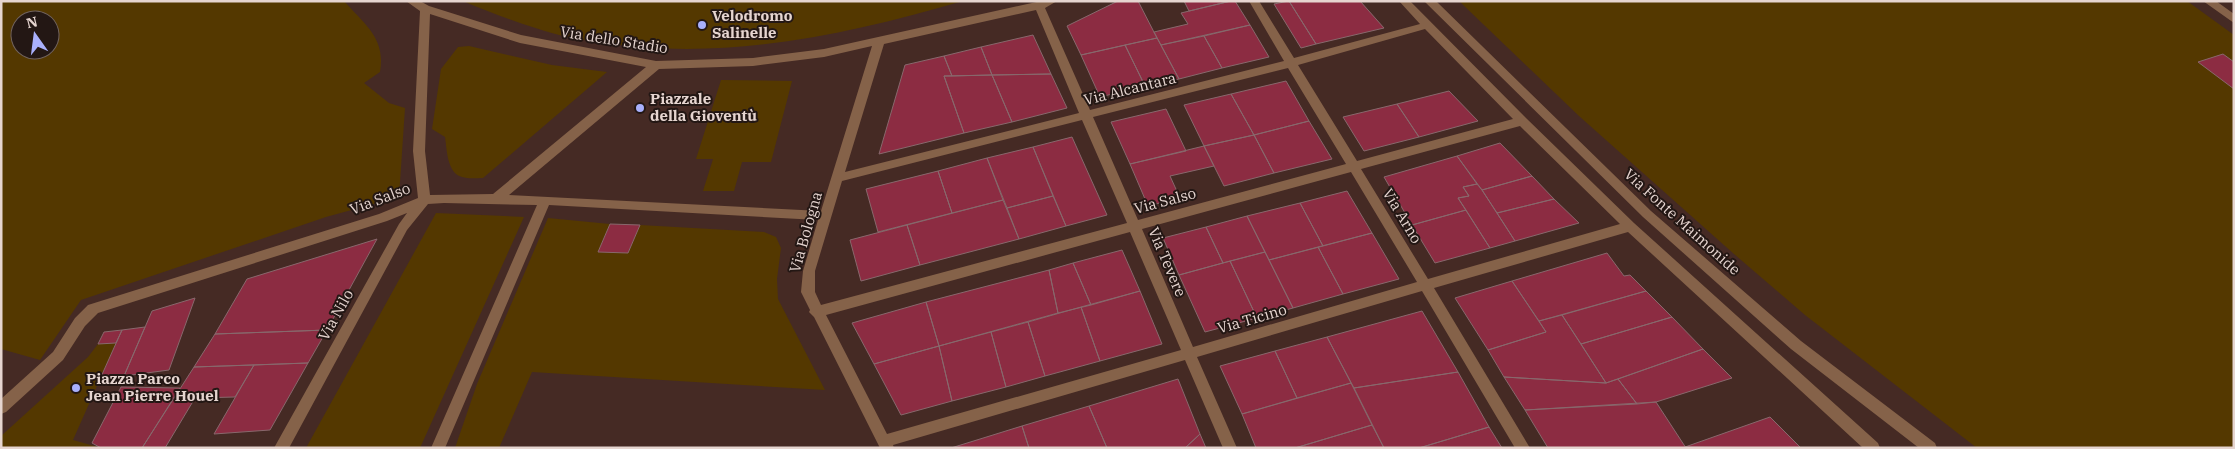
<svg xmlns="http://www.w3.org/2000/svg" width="2235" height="449" viewBox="0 0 2235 449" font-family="'IBM Plex Serif',serif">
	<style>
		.green { fill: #543800; fill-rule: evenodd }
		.building { fill: #8c2c42; stroke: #88686c }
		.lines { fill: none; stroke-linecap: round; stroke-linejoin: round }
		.minor { fill: #856249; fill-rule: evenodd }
		.poi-dot { fill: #a9b0fc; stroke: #231714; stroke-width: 2 }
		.labels { text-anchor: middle; stroke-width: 4; stroke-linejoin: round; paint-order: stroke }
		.poi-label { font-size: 15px; font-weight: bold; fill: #e6d5d0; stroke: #231714; text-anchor: start }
		.street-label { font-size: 15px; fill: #e6d5d0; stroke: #231714 }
	</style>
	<rect width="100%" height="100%" fill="#452a24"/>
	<!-- green -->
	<path class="green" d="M1 1H344C365 25 386 38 380 72L364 83 389 103 405 108 399 197 326 217 81 300 40 360 1 349ZM20 20H50V50H20Z
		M463 1H963C847 35 725 61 605 43 591 40 577 40 563 36 532 28 493 14 463 1Z
		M1459 1H2187L2234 35V448H1977L1805 315 1734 254 1579 116Z
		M469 46 552 65 607 72 483 178C477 178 468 179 462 177 447 173 447 150 445 137L432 129 441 69 458 47Z
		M721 80 792 81 771 162H742L734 191H703L713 159H696Z
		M436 213 524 217 420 448H306Z
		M548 218 610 224 598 252 628 253 640 225 764 232 776 237 781 248 777 279 778 299 825 390 532 372 499 448H455L477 384Z
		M116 343 73 440 101 448H1V436L88 357 98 344Z"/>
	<!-- building -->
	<path class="building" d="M1118 1H1138L1157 38 1081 55 1067 26Z
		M1184 1H1231L1189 11Z
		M1231 1H1235L1250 25 1161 45 1154 32 1188 24 1181 13Z
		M1289 1 1316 44 1301 48 1274 4Z
		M1289 1H1360L1384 28 1316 44Z
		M1250 25 1269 57 1222 68 1204 36Z
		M1033 35 1051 74 992 75 981 47Z
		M1204 36 1222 68 1179 79 1161 45Z
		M1157 38 1179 79 1145 86 1125 45Z
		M1125 45 1145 86 1100 97 1081 55Z
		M981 47 992 75 952 76 944 56Z
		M2223 54 2234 62V89L2198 62Z
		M944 56 952 76H944L964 133 879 154 905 65Z
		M1051 74 1067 108 1012 122 992 75Z
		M992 75 1012 122 964 133 944 76Z
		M1286 81 1309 121 1254 135 1231 94Z
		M1449 91 1478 121 1419 137 1397 104Z
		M1231 94 1254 135 1204 146 1184 105Z
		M1397 104 1419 137 1364 151 1343 117Z
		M1166 109 1186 151 1130 164 1111 122Z
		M1309 121 1332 159 1274 173 1254 135Z
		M1254 135 1274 173 1224 186 1204 146Z
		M1072 137 1107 215 1066 226 1033 147Z
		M1500 143 1532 176 1482 190 1457 156Z
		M1204 146 1214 166 1170 176 1180 198 1148 206 1130 164Z
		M1033 147 1053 196 1007 208 987 158Z
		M1457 156 1477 184 1463 187 1469 196 1458 198 1466 210 1412 225 1384 177Z
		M987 158 1003 200 952 213 938 171Z
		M938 171 952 213 878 232 866 189Z
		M1532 176 1554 199 1497 213 1482 190Z
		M1477 184 1482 190 1515 241 1490 248 1458 198 1469 196 1463 187Z
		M1347 191 1372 233 1323 246 1300 203Z
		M1053 196 1066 226 1019 239 1007 208Z
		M1554 199 1579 223 1515 241 1497 213Z
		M1003 200 1019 239 920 265 907 225Z
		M1300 203 1323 246 1269 260 1247 216Z
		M1466 210 1490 248 1435 263 1412 225Z
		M1247 216 1265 252 1223 263 1206 227Z
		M610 224 640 225 628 253 598 252Z
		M907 225 920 265 861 281 850 240Z
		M1206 227 1223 263 1179 275 1163 238Z
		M1372 233 1399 279 1343 294 1318 247Z
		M377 239 327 330 215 334 247 279Z
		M1318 247 1343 294 1293 308 1269 260Z
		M1122 250 1140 291 1091 305 1073 263Z
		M1265 252 1293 308 1257 318 1230 261Z
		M1607 253 1624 276 1630 275 1646 291 1539 321 1512 281Z
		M1230 261 1257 318 1205 332 1179 275Z
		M1073 263 1091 305 1058 313 1049 270Z
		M1049 270 1058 313 939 346 926 302Z
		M1512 281 1546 332 1488 350 1455 298Z
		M1140 291 1162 344 1100 361 1081 307Z
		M1646 291 1672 317 1581 344 1562 315Z
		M195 298 169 370 124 376 152 311Z
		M926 302 939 346 874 364 852 323Z
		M1081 307 1100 361 1045 376 1028 322Z
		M1422 311 1458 372 1354 388 1327 337Z
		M1562 315 1606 383 1504 377 1488 350 1546 332 1539 321Z
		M1672 317 1703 349 1606 383 1581 344Z
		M1028 322 1045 376 1006 387 991 332Z
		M145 327 124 376 100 379 122 330Z
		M122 330 116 343 98 344 104 332Z
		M327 330 308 363 194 367 215 334Z
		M991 332 1006 387 952 401 939 346Z
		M1327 337 1351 383 1297 398 1275 351Z
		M939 346 952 401 901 415 874 364Z
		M1703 349 1732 378 1656 402 1637 404 1618 379Z
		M1275 351 1297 398 1242 414 1220 366Z
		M308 363 270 430 214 434 254 365Z
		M254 365 235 397 195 398 165 448H142L194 367Z
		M1458 372 1489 427 1419 448H1384L1354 388Z
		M1504 377 1606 383 1618 379 1637 404 1525 410Z
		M1178 379 1200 434 1185 448H1107L1089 406Z
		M1351 383 1372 425 1295 448H1256L1242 414Z
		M121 387 180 388 142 448H101L92 443Z
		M1656 402 1686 448H1548L1525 410Z
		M1089 406 1107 448H1029L1022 426Z
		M1770 417 1801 448 1685 447Z
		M1372 425 1384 448H1295Z
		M1022 426 1029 448H951Z
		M1489 427 1502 448H1419Z
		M1200 434 1206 448H1185Z"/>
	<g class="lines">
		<!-- minor -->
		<path class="minor" d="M406 1H420L429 6 521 35 656 61 753 58 824 49 1041 1H1057L1045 8 1090 110 1284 61 1249 1H1259L1294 58 1420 24 1399 1H1410L1526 118 1634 223 1878 443 1880 448H1863L1628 232 1434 288 1530 448H1515L1422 291 1197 357 1237 448H1223L1185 360 893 445 894 448H880L814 317 809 312 810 310 801 292 803 271 818 220 549 205 445 448H431L537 205 444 203 428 204 407 230 289 448H274L399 224 407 213 387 221 98 313 85 326 63 360 6 412 1 414V399L53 352 75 318 88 305 379 214 418 198 413 151 420 11ZM1036 10 1079 113 845 172 884 44ZM430 14 520 43 646 67 493 194 430 195 425 151ZM1425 29 1513 119 1357 161 1298 65ZM872 46 821 211 509 195 659 69 753 66 824 57ZM1288 68 1346 164 1138 220 1093 117ZM1082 120 1127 223 821 305 815 292V271L842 181ZM1520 126 1620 224 1428 279 1361 169ZM1351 172 1417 282 1193 347 1142 229ZM1130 232 1181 350 887 434 826 315Z
			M1424 1H1436L1651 211 1801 341 1935 443 1937 448H1919L1791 349 1643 217Z
			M2203 1H2216L2234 14V23Z"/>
	</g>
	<!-- markers -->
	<g class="poi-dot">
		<circle cx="702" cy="25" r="5"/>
		<circle cx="640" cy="108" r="5"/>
		<circle cx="76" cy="388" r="5"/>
	</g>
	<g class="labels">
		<!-- poi labels -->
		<g class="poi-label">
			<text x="712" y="21">Velodromo<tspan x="712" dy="17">Salinelle</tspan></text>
			<text x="650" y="104">Piazzale<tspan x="650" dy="17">della Gioventù</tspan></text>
			<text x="86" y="384">Piazza Parco<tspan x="86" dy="17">Jean Pierre Houel</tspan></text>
		</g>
		<!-- street labels -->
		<g class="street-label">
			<text transform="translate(614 40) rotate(9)" y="5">Via dello Stadio</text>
			<text transform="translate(1130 89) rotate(-14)" y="5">Via Alcantara</text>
			<text transform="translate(380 199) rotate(-21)" y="5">Via Salso</text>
			<text transform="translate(1165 201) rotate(-15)" y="5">Via Salso</text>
			<text transform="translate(1402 216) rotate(59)" y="5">Via Arno</text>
			<text transform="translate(1682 222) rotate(42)" y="5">Via Fonte Maimonide</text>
			<text transform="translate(806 232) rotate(-74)" y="5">Via Bologna</text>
			<text transform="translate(1167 262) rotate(67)" y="5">Via Tevere</text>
			<text transform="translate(336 315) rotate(-61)" y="5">Via Nilo</text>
			<text transform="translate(1252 319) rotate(-16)" y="5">Via Ticino</text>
		</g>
	</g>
	<!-- border -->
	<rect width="2235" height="449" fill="none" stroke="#e6d5d0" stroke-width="5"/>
	<!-- north arrow -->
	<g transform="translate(35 35) rotate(346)"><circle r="24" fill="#231714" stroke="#71635f"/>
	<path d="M0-4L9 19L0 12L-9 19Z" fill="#a9b0fc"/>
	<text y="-8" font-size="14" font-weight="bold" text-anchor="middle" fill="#e6d5d0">N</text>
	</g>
</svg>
